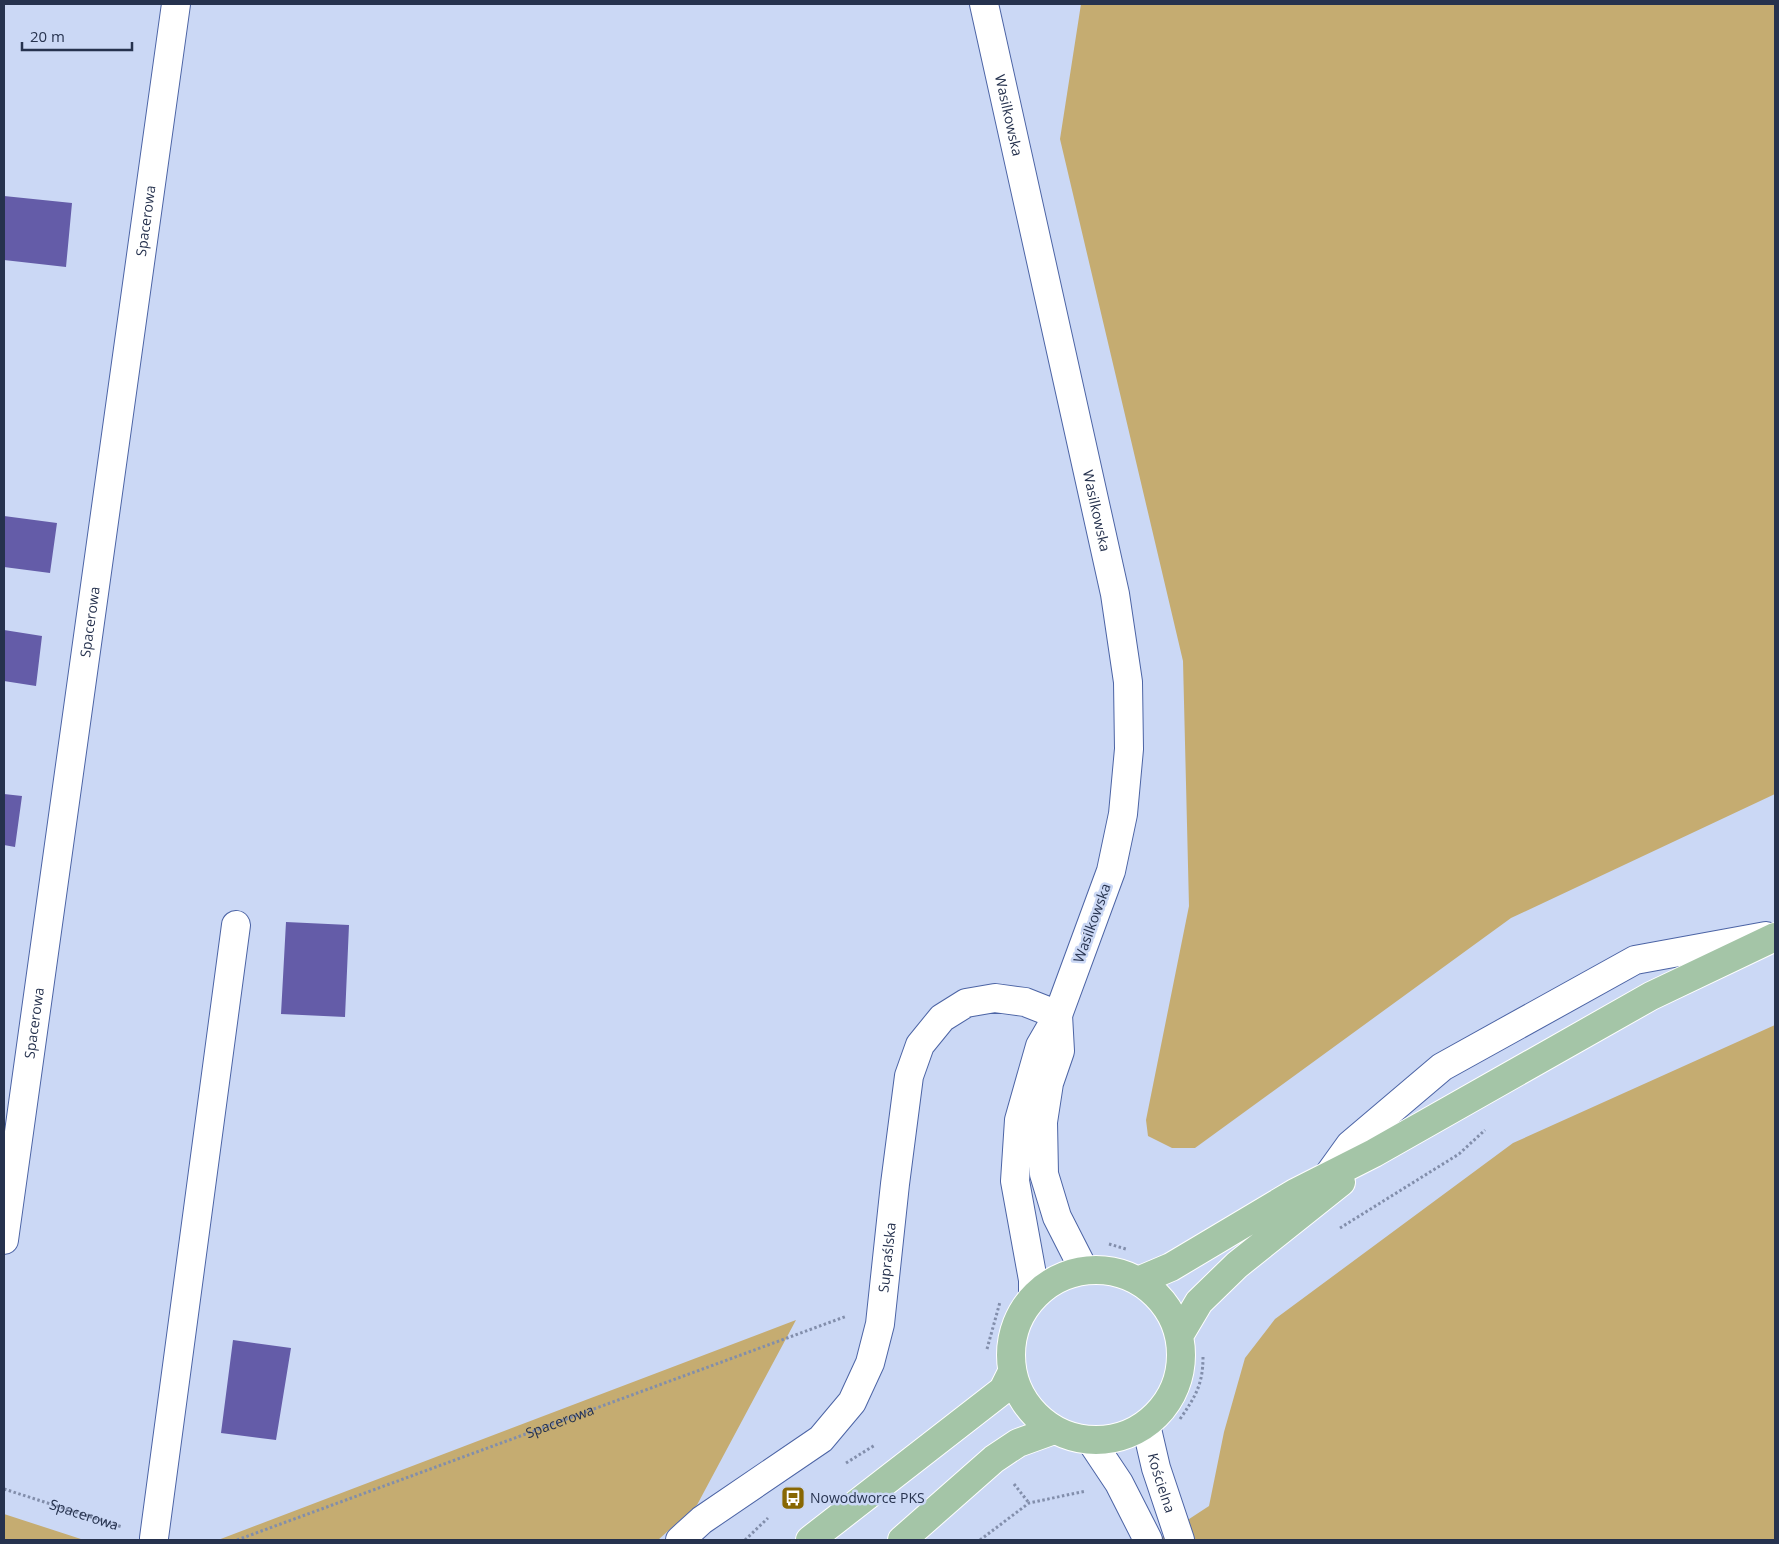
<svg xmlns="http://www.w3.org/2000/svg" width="1779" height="1544" viewBox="0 0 1779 1544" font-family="'Open Sans',sans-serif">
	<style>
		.green { fill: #c5ac71 }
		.building { fill: #645ca8 }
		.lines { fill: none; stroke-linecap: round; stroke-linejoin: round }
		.minor-casing { stroke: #4c64a5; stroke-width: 30 }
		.major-casing { stroke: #fff; stroke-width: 30 }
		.path { stroke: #828eab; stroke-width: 3; stroke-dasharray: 2.5 2.5; stroke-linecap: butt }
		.minor { stroke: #fff; stroke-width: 28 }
		.major { stroke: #a4c5a7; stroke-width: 28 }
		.labels { text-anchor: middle; stroke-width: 5; stroke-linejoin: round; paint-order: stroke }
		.street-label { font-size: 14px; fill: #26324e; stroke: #cbd8f5 }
		.poi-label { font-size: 14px; fill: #26324e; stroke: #cbd8f5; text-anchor: start }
	</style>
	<rect width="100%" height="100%" fill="#cbd8f5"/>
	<!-- green -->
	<path class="green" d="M1081 4H1775V794L1511 918 1195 1148H1172L1148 1136 1146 1120 1189 906 1183 661 1060 139Z
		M1775 1025V1540H1157L1209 1506 1224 1432 1245 1358 1275 1319 1513 1143Z
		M796 1320 697 1505 658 1540H218Z
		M4 1514 84 1540H4Z"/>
	<!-- building -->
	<path class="building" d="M4 196 72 203 66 267 4 260Z
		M4 516 57 523 50 573 4 567Z
		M4 630 42 636 36 686 4 681Z
		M4 794 22 796 15 847 4 845Z
		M286 922 349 925 345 1017 281 1014Z
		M233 1340 291 1348 276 1440 221 1433Z"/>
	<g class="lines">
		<!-- minor casing -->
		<g class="minor-casing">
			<g id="minor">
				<path id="s3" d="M984 4 1115 594 1128 682 1129 749 1123 814 1111 871 1058 1015 1040 1046 1019 1120 1015 1181 1033 1280V1297"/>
				<path d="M1058 1015 1060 1051 1049 1083 1043 1122 1044 1174 1057 1217 1084 1270"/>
				<path d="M1327 1177 1350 1145 1442 1067 1635 960 1766 936"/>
				<path id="s4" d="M4 1240 176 4"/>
				<path id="s5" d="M1146 1425 1156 1468 1180 1540"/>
				<path d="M1091 1441 1119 1483 1148 1540"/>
				<path d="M154 1538 236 925"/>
				<path id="s6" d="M680 1540 702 1520 821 1439 852 1402 870 1363 880 1324 895 1184 909 1076 920 1045 942 1018 966 1003 995 998 1025 1002 1058 1015"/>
			</g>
		</g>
		<!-- major casing -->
		<g class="major-casing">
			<path id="major" d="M1011 1355a85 85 0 1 1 170 0a85 85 0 1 1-170 0Z
				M1138 1281 1171 1267 1295 1193 1374 1153 1651 996 1775 937
				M1180 1334 1199 1302 1237 1265 1341 1182
				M810 1540 1003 1390 1012 1372
				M902 1540 994 1459 1018 1443 1054 1430"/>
		</g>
		<!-- path -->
		<g class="path">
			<path d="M1340 1228 1459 1154 1485 1130"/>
			<path d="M1109 1244 1126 1249"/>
			<path d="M987 1349 1000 1302"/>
			<path d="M1180 1419C1195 1397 1203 1385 1203 1357"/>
			<path d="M846 1463 875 1445"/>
			<path d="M1014 1484 1029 1503"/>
			<path id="s1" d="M4 1489 122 1527"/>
			<path id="s2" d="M237 1540 847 1316"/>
			<path d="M745 1540 768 1518"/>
			<path d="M980 1540 1029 1503 1086 1491"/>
		</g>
		<!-- minor -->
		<use href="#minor" class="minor"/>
		<!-- major -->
		<use href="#major" class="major"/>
	</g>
	<!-- icons -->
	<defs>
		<g id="bus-square" transform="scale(1.25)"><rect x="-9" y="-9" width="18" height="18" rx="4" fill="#886703" stroke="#cbd8f5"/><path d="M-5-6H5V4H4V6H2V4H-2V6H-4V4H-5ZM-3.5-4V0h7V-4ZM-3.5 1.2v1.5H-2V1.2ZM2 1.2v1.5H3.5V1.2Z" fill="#fff"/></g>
	</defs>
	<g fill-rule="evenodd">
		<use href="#bus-square" x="793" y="1498"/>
	</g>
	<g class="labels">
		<!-- street labels -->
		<g class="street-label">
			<text dy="5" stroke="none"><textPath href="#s3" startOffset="114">Wasilkowska</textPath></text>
			<text dy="5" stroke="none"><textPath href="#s4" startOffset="1029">Spacerowa</textPath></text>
			<text dy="5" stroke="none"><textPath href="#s3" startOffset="519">Wasilkowska</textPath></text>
			<text dy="5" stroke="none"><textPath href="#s4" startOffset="624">Spacerowa</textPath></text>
			<text transform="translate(1092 923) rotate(-70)" y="5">Wasilkowska</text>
			<text dy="5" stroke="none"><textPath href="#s4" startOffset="219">Spacerowa</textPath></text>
			<text dy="5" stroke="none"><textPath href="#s6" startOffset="372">Supraślska</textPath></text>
			<text dy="5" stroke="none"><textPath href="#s2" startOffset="344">Spacerowa</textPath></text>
			<text dy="5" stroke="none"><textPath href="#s5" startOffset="60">Kościelna</textPath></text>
			<text dy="5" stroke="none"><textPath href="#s1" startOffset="84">Spacerowa</textPath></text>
		</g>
		<!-- poi labels -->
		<g class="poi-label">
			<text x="810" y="1503">Nowodworce PKS</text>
		</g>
	</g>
	<!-- border -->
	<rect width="1779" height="1544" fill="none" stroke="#26324e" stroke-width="10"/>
	<!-- scale -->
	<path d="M22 42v8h110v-8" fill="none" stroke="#26324e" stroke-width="2.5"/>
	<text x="30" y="42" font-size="15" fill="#26324e" stroke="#cbd8f5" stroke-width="4" paint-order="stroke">20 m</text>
</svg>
